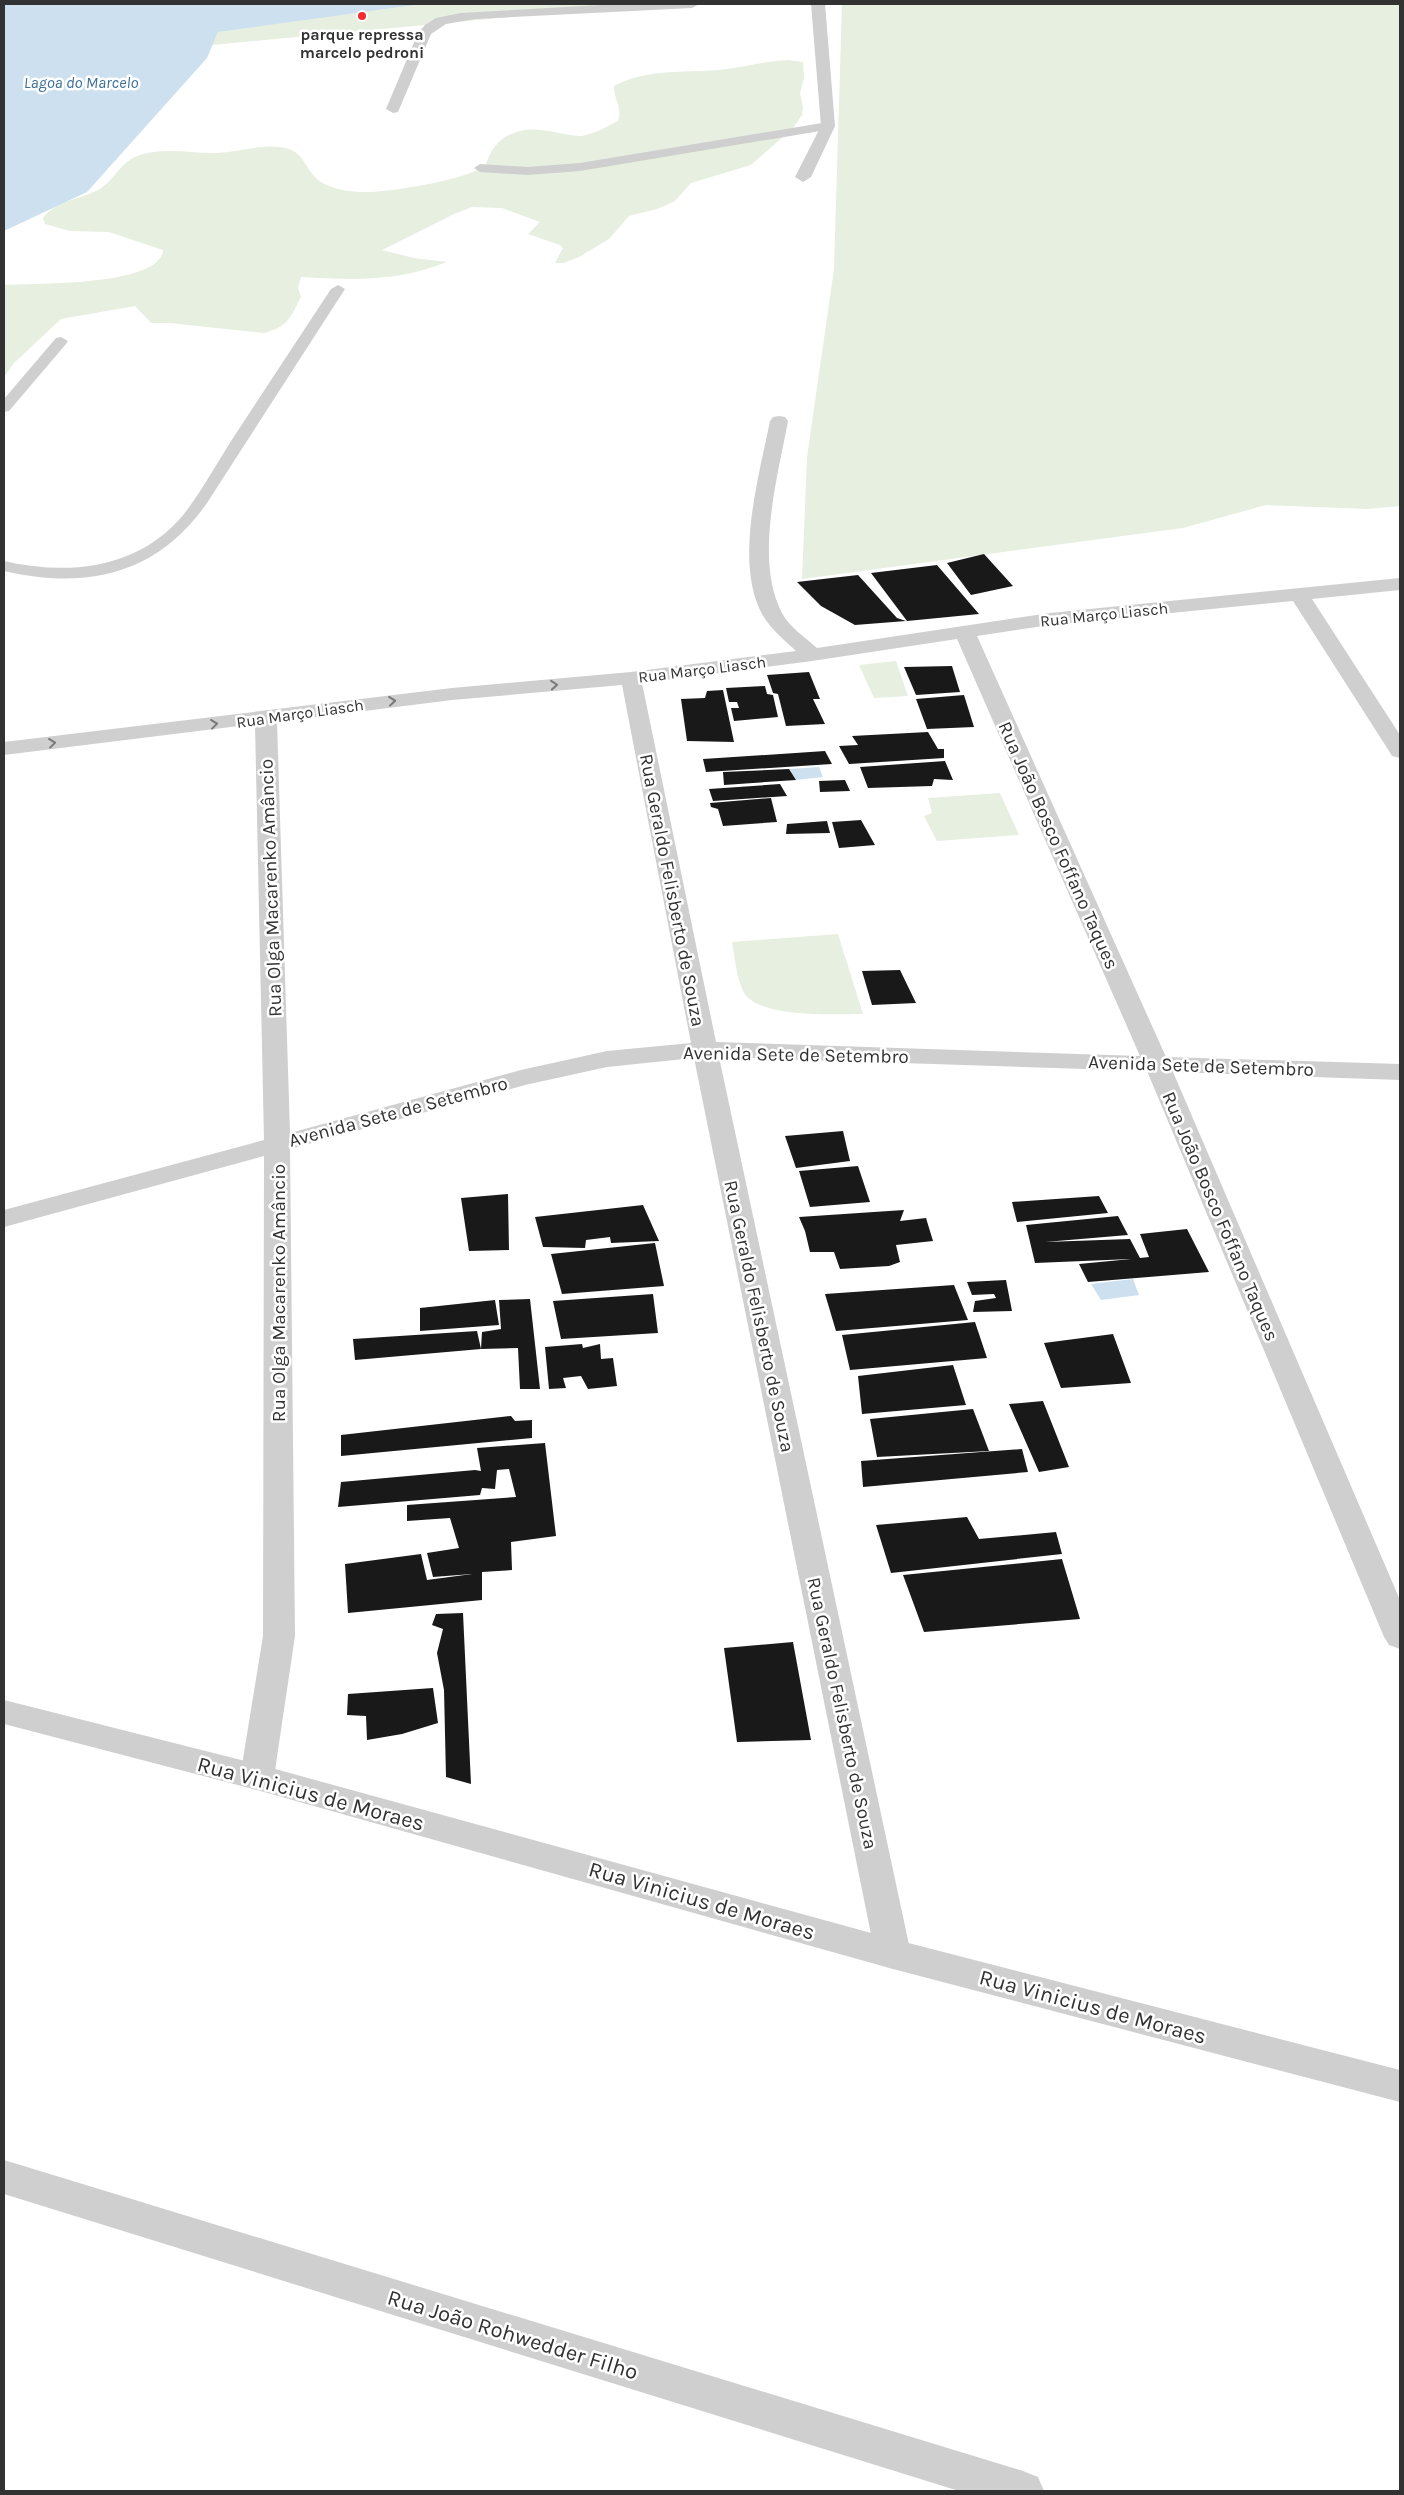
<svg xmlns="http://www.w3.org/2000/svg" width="1404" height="2495" viewBox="0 0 1404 2495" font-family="Karla,sans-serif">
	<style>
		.green { fill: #e7efe0 }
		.water { fill: #cce0ef }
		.building { fill: #191919 }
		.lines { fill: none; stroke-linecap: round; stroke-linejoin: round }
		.service { fill: #cfcfcf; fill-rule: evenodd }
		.minor { fill: #cfcfcf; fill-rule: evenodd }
		.tertiary { fill: #cfcfcf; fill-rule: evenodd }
		.oneway { stroke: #797979 }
		.poi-dot { fill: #f02e31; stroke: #fff; stroke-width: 2 }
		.labels { text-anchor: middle; stroke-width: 5; stroke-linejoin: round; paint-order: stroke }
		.far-poi-label { font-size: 16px; font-weight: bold; fill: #323232; stroke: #fff }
		.far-water-label { font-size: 16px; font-style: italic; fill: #3a709b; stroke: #fff }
		.far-street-label { font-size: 16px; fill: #323232; stroke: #fff }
		.street-label { font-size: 19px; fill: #323232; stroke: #fff }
		.near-street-label { font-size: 22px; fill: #323232; stroke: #fff }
	</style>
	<rect width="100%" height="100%" fill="#fff"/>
	<!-- green -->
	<path class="green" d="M196 4H648L212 45Z
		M842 4H1400V506L1368 509 1266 505 1183 528 802 579 807 457 834 269Z
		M788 60 803 62 804 78 800 93 803 107 802 115 794 127 751 165 691 183 675 201 657 209 629 216 609 239 579 257 564 263H555L563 248 560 245 528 234 540 222 502 208 472 207 454 214 382 250 414 258 447 262C397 282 354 280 301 277L298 288 301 297C290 318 289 326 264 333L170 323H151L135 306 61 319 14 363 4 377V285C32 283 160 287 163 250L109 232 70 231 45 224 43 218C56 201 77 200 96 191 112 184 119 164 135 157 162 146 190 154 217 153 240 152 267 142 289 149 303 154 305 166 314 176 324 188 348 192 363 192 386 193 467 180 484 166 486 164 488 159 489 156 496 142 505 135 520 131 540 126 560 135 580 136 591 136 608 126 618 121 623 107 613 99 614 86 650 67 689 74 727 69 748 66 767 61 788 60Z
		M896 661 908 696 874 698 859 665Z
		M1000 793 1019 835 937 841 924 816 932 813 928 798Z
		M838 934 863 1014C836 1014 757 1019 743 991 736 976 735 958 732 942Z"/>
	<!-- water -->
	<path class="water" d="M4 4H421L218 32 207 58 87 192 4 231Z
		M819 767 823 777 796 780 789 769Z
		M1133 1279 1139 1295 1101 1300 1091 1284Z"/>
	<!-- building -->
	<path class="building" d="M984 554 1013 586 971 595 947 563Z
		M937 565 979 614 907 621 871 573Z
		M858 575 897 618 906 621 855 625 821 606 797 582Z
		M952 666 960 692 916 695 904 667Z
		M809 672 820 699H813L825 724 786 726 778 694 773 693 767 675Z
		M765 686 767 694 773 695 778 717 734 721 731 708H739L737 702H729L726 688Z
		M723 690 734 742 687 741 681 699 705 698 707 691Z
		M964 695 974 727 927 729 916 699Z
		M928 732 938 749H944V758L849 764 839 746 858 745 852 736Z
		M825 751 832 764 706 772 703 759Z
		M945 761 953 780 934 779 932 786 868 788 860 767Z
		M789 769 796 780 724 785 723 772Z
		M845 780 850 791 820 792 819 781Z
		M780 784 787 796 713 801 709 789Z
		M771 798 777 822 723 826 718 809 711 807 710 803Z
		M861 820 875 845 839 848 832 822Z
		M827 821 830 833 786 834 787 824Z
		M900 970 916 1003 872 1005 862 971Z
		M843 1131 850 1161 796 1168 785 1136Z
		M858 1166 870 1202 810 1207 799 1171Z
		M508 1194 509 1250 469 1251 461 1198Z
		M1099 1196 1108 1213 1017 1222 1012 1202Z
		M643 1205 659 1241 611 1243 610 1237 586 1240 585 1248 543 1247 535 1217Z
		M904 1210 900 1221 926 1218 933 1241 896 1245 900 1262 889 1266 840 1269 834 1252H810L805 1231 799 1217Z
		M1118 1216 1128 1235 1045 1242 1130 1239 1140 1258 1149 1257 1140 1234 1187 1229 1209 1272 1088 1282 1079 1264 1131 1259 1035 1263 1026 1225Z
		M655 1243 664 1286 562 1294 551 1254Z
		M1006 1280 1012 1311 973 1312 975 1301 996 1298 994 1294 972 1295 967 1282Z
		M954 1285 968 1320 836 1331 825 1294Z
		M653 1294 658 1333 561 1339 553 1301Z
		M530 1299 540 1389H520L518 1348 481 1349 482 1332 501 1329 499 1300Z
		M495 1300 499 1325 420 1331V1308Z
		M975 1322 987 1358 850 1370 842 1335Z
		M477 1331 481 1349 355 1360 353 1339Z
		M1113 1334 1131 1383 1061 1388 1044 1343Z
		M582 1344 583 1348 600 1344 601 1359 613 1358 617 1386 588 1389 581 1376 563 1378 566 1388 549 1389 545 1347Z
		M953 1365 966 1405 862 1414 858 1376Z
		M1043 1401 1069 1467 1039 1472 1009 1404Z
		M973 1409 989 1451 877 1457 870 1419Z
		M511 1416 515 1421 532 1420V1438L341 1456V1435Z
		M545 1443 556 1536 511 1542 512 1570 482 1572V1600L348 1613 345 1564 421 1554 427 1580 472 1574 433 1577 427 1553 459 1548 450 1518 407 1521V1505L516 1497 509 1469 497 1470 495 1489 482 1488 480 1495 338 1507 341 1482 475 1470 481 1471 477 1448Z
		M1022 1449 1028 1472 863 1487 861 1461Z
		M967 1517 979 1539 1056 1532 1062 1554 891 1573 876 1525Z
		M1062 1559 1080 1619 924 1632 903 1575Z
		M463 1613 471 1784 446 1777 444 1690 437 1653 443 1629 432 1625 436 1614Z
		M793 1642 811 1740 737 1742 724 1648Z
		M433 1688 438 1723 402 1734 367 1740 366 1716 347 1715 348 1694Z"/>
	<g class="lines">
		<!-- service -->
		<path class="service" d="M828 122 834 126 832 129 580 171 528 175 480 172 474 168 480 164 528 167 580 163Z
			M338 285 345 289 207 503C157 575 86 590 4 571V561C69 576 139 569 184 514 203 489 218 461 235 435 267 386 299 338 331 289Z
			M61 337 68 341 66 344 9 411 4 412V399L56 338Z"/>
		<!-- minor -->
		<path class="minor" d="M619 4H699L692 8 475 19 446 24 431 34 398 112 393 113 386 109 418 33 425 25 436 18 461 13Z
			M811 4H825L835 126 811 177 803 182 795 177 821 126Z
			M779 416 785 417 788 421C778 476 754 560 782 613 789 627 805 637 817 648L1050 613 1400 578V590L1312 599 1400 735V758L1392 756 1389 751 1293 601 1050 625 977 636 1166 1057 1400 1064V1080L1173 1072 1400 1600V1649L1389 1645 1384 1637 1147 1071 719 1057 911 1954 906 1964 893 1969 880 1964 875 1954 694 1058 607 1067 525 1085 290 1149 295 1636 274 1777 269 1786 257 1790 245 1786 240 1777 263 1636 264 1156 4 1227V1210L264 1140 255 724 4 755V742L452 688 631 672 796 651C784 640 770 628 762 614 734 562 759 476 770 421L773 417ZM957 639 1140 1056 716 1042 642 683 812 661ZM622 685 691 1043 607 1051 521 1070 290 1133 277 722 452 700Z
			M4 2160 1023 2471 1038 2477 1044 2491H959L4 2194Z"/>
		<!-- tertiary -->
		<path class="tertiary" d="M4 1700 257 1764 893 1939 1400 2070V2102L893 1969 257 1790 4 1724Z"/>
	</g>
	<!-- one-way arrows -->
	<defs><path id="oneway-chevron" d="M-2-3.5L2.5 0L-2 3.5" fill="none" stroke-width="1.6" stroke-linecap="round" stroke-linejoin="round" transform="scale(1.25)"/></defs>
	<g class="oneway">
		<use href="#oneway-chevron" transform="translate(554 685) rotate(-5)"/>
		<use href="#oneway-chevron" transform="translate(392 701) rotate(-6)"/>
		<use href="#oneway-chevron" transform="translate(214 724) rotate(-7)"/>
		<use href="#oneway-chevron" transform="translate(52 743) rotate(-7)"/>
	</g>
	<!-- markers -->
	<circle class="poi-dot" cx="362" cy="16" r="5"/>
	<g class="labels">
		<!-- far-poi labels -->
		<g class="far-poi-label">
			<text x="362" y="40">parque repressa<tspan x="362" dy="18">marcelo pedroni</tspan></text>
		</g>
		<!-- far-water labels -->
		<g class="far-water-label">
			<text x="81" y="88">Lagoa do Marcelo</text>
		</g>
		<!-- far-street labels -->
		<g class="far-street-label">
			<text transform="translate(1104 614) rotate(-6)" y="6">Rua Março Liasch</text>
			<text transform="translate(702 669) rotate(-7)" y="6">Rua Março Liasch</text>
			<text transform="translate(300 713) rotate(-8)" y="6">Rua Março Liasch</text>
		</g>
		<!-- street labels -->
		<g class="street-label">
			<text transform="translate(1059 845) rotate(66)" y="7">Rua João Bosco Foffano Taques</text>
			<text transform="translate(270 888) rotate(-92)" y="7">Rua Olga Macarenko Amâncio</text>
			<text transform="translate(673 890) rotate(79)" y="7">Rua Geraldo Felisberto de Souza</text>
			<text transform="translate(796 1054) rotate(1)" y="7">Avenida Sete de Setembro</text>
			<text transform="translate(1201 1065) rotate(2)" y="7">Avenida Sete de Setembro</text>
			<text transform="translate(398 1111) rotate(-15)" y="7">Avenida Sete de Setembro</text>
			<text transform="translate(1221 1216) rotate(67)" y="7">Rua João Bosco Foffano Taques</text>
			<text transform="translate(278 1293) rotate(-90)" y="7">Rua Olga Macarenko Amâncio</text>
			<text transform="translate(760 1316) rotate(78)" y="7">Rua Geraldo Felisberto de Souza</text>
			<text transform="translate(843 1713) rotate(78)" y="7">Rua Geraldo Felisberto de Souza</text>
		</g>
		<!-- near-street labels -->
		<g class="near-street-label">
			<text transform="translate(311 1793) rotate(15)" y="8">Rua Vinicius de Moraes</text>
			<text transform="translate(702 1900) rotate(16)" y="8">Rua Vinicius de Moraes</text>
			<text transform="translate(1093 2006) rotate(15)" y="8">Rua Vinicius de Moraes</text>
			<text transform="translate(513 2334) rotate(17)" y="8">Rua João Rohwedder Filho</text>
		</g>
	</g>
	<!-- border -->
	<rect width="1404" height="2495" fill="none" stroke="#323232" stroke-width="10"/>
</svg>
